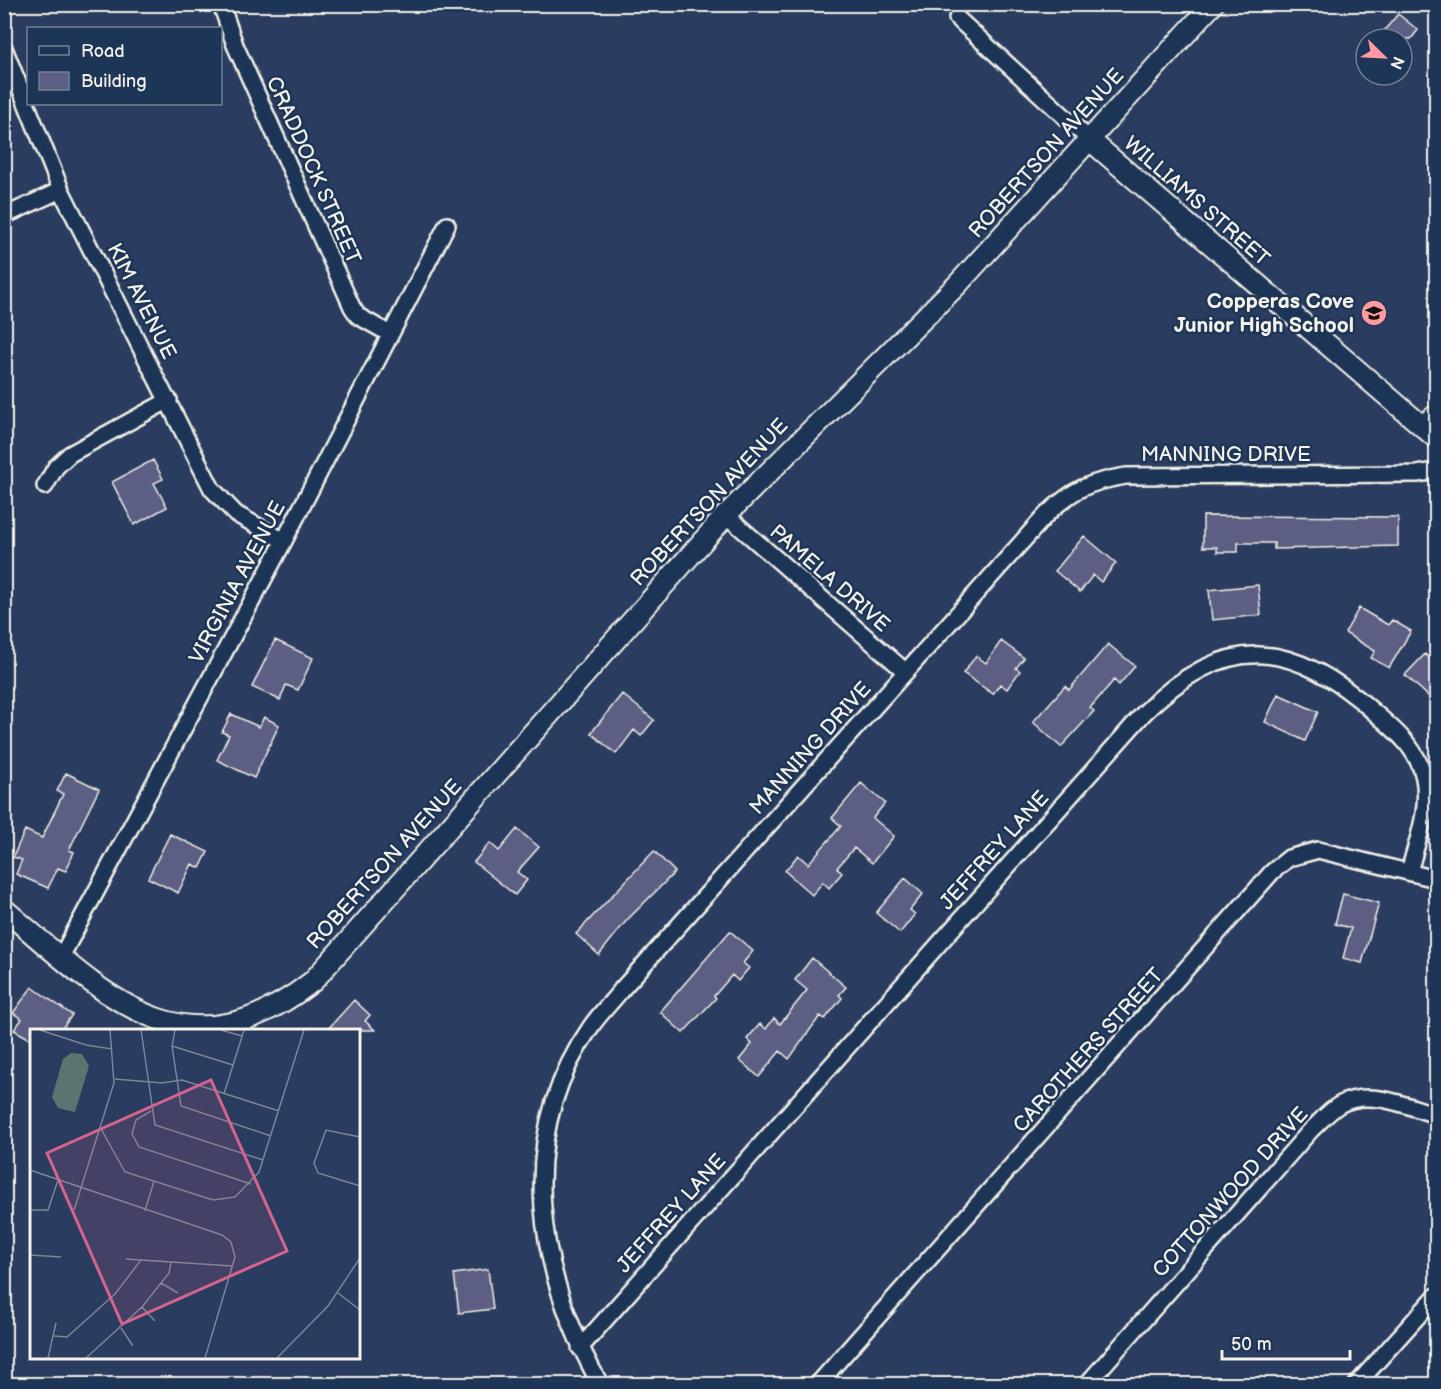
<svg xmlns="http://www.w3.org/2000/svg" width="1441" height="1389" viewBox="0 0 1441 1389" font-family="'Balsamiq Sans',sans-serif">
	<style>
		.building { fill: #5c5f83; stroke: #f4f1e8; stroke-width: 1.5 }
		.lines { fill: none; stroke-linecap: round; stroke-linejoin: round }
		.service-casing { stroke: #f4f1e8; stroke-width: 12 }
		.minor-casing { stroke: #f4f1e8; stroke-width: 20 }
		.tertiary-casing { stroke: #f4f1e8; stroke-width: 24 }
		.service { stroke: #1d3557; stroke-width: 8 }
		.minor { stroke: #1d3557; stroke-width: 15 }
		.tertiary { stroke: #1d3557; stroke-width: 20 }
		.labels { text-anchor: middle; stroke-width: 5; stroke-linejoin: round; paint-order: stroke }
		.street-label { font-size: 21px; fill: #f4f1e8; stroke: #1d3557 }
		.poi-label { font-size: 21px; font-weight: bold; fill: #f4f1e8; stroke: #1d3557; text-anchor: end }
		.inset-road { fill: none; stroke: #7b8596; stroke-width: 1.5 }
		.view { fill: #d4648c; fill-opacity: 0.15; stroke: #d4648c; stroke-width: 3 }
		.inset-edge { fill: none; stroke: #f4f1e8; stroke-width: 3 }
	</style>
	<rect width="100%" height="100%" fill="#2a3d60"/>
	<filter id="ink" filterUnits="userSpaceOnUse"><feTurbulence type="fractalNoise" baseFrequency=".0167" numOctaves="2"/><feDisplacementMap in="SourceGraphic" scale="12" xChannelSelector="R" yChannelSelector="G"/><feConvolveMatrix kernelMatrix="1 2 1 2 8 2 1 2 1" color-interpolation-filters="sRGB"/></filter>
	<g filter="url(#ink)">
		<!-- building -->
		<path class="building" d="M1398 14 1418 30 1411 39H1377Z
			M153 460 163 479 154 483 167 507 134 525 112 482Z
			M1203 516 1398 517V546L1274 549V543H1238V552H1217V547H1203Z
			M1084 536 1116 563 1101 582 1093 575 1080 592 1055 571Z
			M1258 585 1261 615 1212 620 1209 590Z
			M1359 608 1388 625 1392 620 1411 631 1389 668 1371 658 1375 651 1345 633Z
			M275 640 313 658 298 690 286 685 280 700 252 687Z
			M1001 641 1024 658 1016 668 1020 671 1007 689 1000 684 993 694 963 673 976 656 986 663Z
			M1108 644 1135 666 1119 685 1114 680 1090 708 1094 711 1061 747 1033 722 1065 686 1069 690Z
			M1425 654 1437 665V704L1405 675Z
			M622 694 654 720 641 736 634 730 616 754 591 733Z
			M1278 694 1318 712 1305 741 1265 722Z
			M231 714 259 727 264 717 279 725 254 778 217 760 229 735 222 732Z
			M66 773 99 789 69 850 74 852 66 871 58 868 48 888 16 874 22 860 13 857 25 830 42 838 63 794 57 791Z
			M861 783 885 803 873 818 894 836 872 863 854 848 837 868 842 873 829 888 823 882 812 895 785 871 798 855 808 864 841 826 832 818Z
			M517 829 539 847 517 872 527 880 515 895 474 862 490 843 499 851Z
			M170 834 208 852 200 868 192 864 178 893 148 878Z
			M654 851 675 872 627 920 599 955 576 934Z
			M905 878 923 894 910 910 915 914 900 933 876 913Z
			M1343 894 1379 903 1362 963 1343 958 1351 928 1335 924Z
			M730 931 753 951 743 963 749 968 738 981 732 975 714 996 716 998 683 1033 660 1012Z
			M812 958 846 987 839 995 842 998 825 1019 820 1016 789 1059 780 1051 759 1077 739 1060 752 1044 747 1039 760 1024 766 1029 774 1018 780 1024 807 990 795 980Z
			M32 987 72 1015 61 1030H32V1040L14 1030 22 1019 13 1013Z
			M354 1000 370 1015 365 1021 375 1030H327Z
			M488 1269 493 1309 459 1313 454 1274Z"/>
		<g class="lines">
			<!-- service casing -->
			<g class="service-casing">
				<path id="service" d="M1418 421 1436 408"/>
			</g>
			<!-- minor casing -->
			<g class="minor-casing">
				<path id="minor" d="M221 4 235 45 352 307 358 316 390 334
					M957 18 1091 141
					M4 48 61 190 212 489 236 514 284 541
					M4 216 61 190
					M45 486 56 467 70 454 169 400
					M726 515 906 672
					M61 957 284 541 447 225
					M580 1348 1144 713C1225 632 1293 639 1375 713 1396 731 1418 749 1424 778 1430 810 1417 841 1409 872
					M600 1384C538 1273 513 1140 590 1028 599 1014 612 1002 622 989L1046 515C1073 489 1089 482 1126 476L1417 474 1436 471
					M818 1384 1272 872 1289 858 1318 850 1436 879
					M1087 1384 1311 1130C1320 1122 1329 1111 1339 1105 1368 1088 1407 1106 1436 1115
					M1357 1384 1436 1296"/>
			</g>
			<!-- tertiary casing -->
			<g class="tertiary-casing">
				<path id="tertiary" d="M1091 141 1436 438
					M4 909C104 995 185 1082 313 981L726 515 957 285 1213 4"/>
			</g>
			<!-- service -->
			<use href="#service" class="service"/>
			<!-- minor -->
			<use href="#minor" class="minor"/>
			<!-- tertiary -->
			<use href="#tertiary" class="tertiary"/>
		</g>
	</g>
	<!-- icons -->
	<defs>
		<g id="school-disc" transform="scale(1.35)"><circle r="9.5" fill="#ff9aa2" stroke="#1d3557"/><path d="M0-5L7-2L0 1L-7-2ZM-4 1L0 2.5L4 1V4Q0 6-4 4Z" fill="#111"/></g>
	</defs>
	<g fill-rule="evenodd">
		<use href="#school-disc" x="1374" y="313"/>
	</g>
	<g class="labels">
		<!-- street labels -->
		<g class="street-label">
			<text transform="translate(1046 153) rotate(-48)" y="7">ROBERTSON AVENUE</text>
			<text transform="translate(314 170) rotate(66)" y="7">CRADDOCK STREET</text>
			<text transform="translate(1197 201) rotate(41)" y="7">WILLIAMS STREET</text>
			<text transform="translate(142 301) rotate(63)" y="7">KIM AVENUE</text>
			<text x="1226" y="461">MANNING DRIVE</text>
			<text transform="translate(709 502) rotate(-47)" y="7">ROBERTSON AVENUE</text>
			<text transform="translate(830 578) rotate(41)" y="7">PAMELA DRIVE</text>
			<text transform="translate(237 582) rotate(-62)" y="7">VIRGINIA AVENUE</text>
			<text transform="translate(810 748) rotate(-48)" y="7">MANNING DRIVE</text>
			<text transform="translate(994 850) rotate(-48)" y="7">JEFFREY LANE</text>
			<text transform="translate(384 864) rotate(-48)" y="7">ROBERTSON AVENUE</text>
			<text transform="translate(1088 1050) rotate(-48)" y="7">CAROTHERS STREET</text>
			<text transform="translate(1230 1192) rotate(-48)" y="7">COTTONWOOD DRIVE</text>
			<text transform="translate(671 1213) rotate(-48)" y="7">JEFFREY LANE</text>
		</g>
		<!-- poi labels -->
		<g class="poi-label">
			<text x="1354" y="308">Copperas Cove<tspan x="1354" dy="24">Junior High School</tspan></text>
		</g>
	</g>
	<!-- overview -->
	<g transform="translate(30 1029)">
		<rect width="330" height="330" fill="#2a3d60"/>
		<path d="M41 24 52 25 59 37 45 83 28 79 22 68 33 30Z" fill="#5a7471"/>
		<path class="inset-road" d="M10 1 56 16 82 20M111 1 125 96 233 131M145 1 142 17 151 77 241 107M191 1 212 7M142 17 203 36M85 50 132 54 152 51 249 82M194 65 214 1M121 82 106 91 102 105 109 118 221 155M70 98 95 143 183 171 205 168 229 143 274 1M330 108 296 101 284 134 288 144 330 157M0 141 192 206 201 213 205 228 175 329M0 181H18L28 151M44 181 84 54 80 1M115 182 124 152M0 226 31 228M96 230 202 237M131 254 148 264M308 264 330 281M112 278 125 292M91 299 103 317M24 307 37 308 85 265 111 231M18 329 26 294M56 329 112 278 139 244 141 233M247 329 298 277 330 229"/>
		<path class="view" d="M181 51 257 222 92 295 17 124Z"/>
		<rect width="330" height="330" class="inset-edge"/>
	</g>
	<!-- margin -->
	<rect width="1441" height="1389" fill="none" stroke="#1d3557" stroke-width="24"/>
	<rect x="12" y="12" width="1417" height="1365" fill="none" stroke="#f4f1e8" stroke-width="2" filter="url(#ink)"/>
	<!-- legend -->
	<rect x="27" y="27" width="195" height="78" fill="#1d3557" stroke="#738091" stroke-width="1.5"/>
	<rect x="39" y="46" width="30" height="9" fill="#1d3557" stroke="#738091" stroke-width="1.5"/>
	<text x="81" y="57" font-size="18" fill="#f4f1e8">Road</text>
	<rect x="39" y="72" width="30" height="18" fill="#5c5f83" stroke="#738091" stroke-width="1.5"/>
	<text x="81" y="87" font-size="18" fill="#f4f1e8">Building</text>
	<!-- north arrow -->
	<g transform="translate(1384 57) rotate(114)"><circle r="28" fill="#1d3557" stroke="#738091" stroke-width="1.5"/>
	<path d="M0-4.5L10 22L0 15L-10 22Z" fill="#ff9aa2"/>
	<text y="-9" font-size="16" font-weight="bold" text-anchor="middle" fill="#f4f1e8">N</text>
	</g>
	<!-- scale -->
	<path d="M1222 1350v9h128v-9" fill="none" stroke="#f4f1e8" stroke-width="3"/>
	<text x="1231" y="1350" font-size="18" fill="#f4f1e8" stroke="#1d3557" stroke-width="4.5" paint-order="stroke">50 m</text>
</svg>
